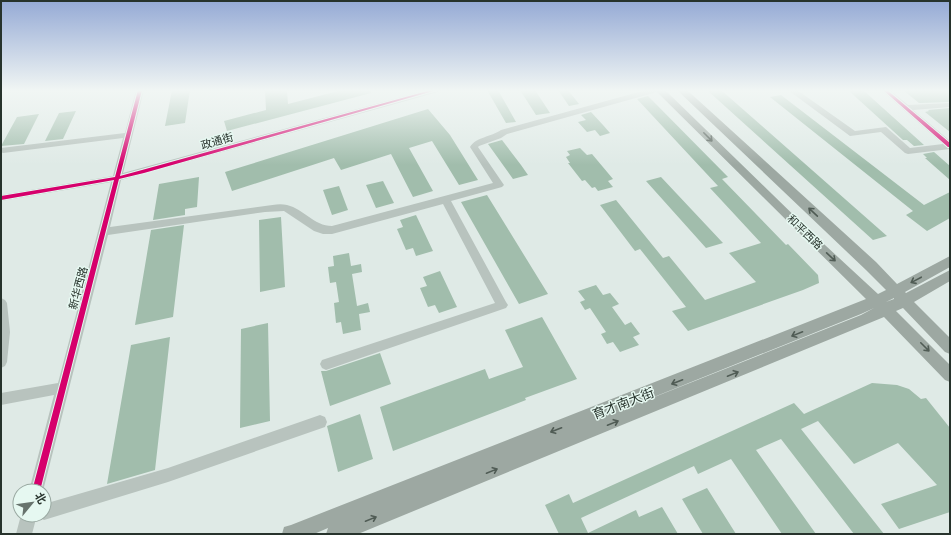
<svg xmlns="http://www.w3.org/2000/svg" width="951" height="535" viewBox="0 0 951 535" font-family="Manrope,'Noto Sans SC',sans-serif">
	<style>
		.building { fill: #a1bdac }
		.lines { fill: none; stroke-linecap: round; stroke-linejoin: round }
		.minor { fill: #b8c3be; fill-rule: evenodd }
		.major { fill: #9da8a2; fill-rule: evenodd }
		.cycleway-casing { stroke: #e6f8f1; stroke-width: 2 }
		.cycleway { fill: #d6006c; fill-rule: evenodd }
		.oneway { stroke: #505c55 }
		.labels { text-anchor: middle; stroke-width: 3; stroke-linejoin: round; paint-order: stroke }
		.street-label { font-size: 11px; fill: #27332c; stroke: #e6f8f1 }
		.near-street-label { font-size: 13px; fill: #27332c; stroke: #e6f8f1 }
	</style>
	<rect width="100%" height="100%" fill="#dfeae6"/>
	<!-- building -->
	<path class="building" d="M172 90H190L185 123 165 126Z
		M265 90H287L288 104 342 90H371V93L227 131 224 121 266 110Z
		M487 90H498L516 122 506 123Z
		M520 90H535L550 113 536 115Z
		M558 90H568L579 104 569 106Z
		M707 90H721L887 236 873 240Z
		M848 90H863L924 145 914 146 907 140H903Z
		M903 90H950V102L919 103Z
		M781 95 924 205 950 192V218L927 231 906 215 913 211 770 97Z
		M648 96 728 177 722 179 786 245 788 244 818 275 819 283 803 290 688 331 672 311 686 307 640 249 635 251 600 205 616 200 663 258 669 256 705 300 756 282 729 253 761 243 710 188 718 186 637 99Z
		M950 108V132L925 112 929 111 928 110Z
		M428 109 450 135 478 180 459 185 432 141 409 148 433 191 413 197 391 154 341 170 334 158 232 191 225 172Z
		M76 111 63 139 45 141 59 113Z
		M591 112 603 125 610 133 600 136 595 130 587 132 578 122 586 120 581 115Z
		M39 114 24 144 1 146 17 117Z
		M502 140 521 165 528 175 513 179 488 144Z
		M580 148 587 155 592 154 613 179 608 181 613 187 598 191 595 187 592 188 585 180 582 181 568 163H570L566 157 570 155 567 151Z
		M934 152 950 166V180L925 158H927L923 154Z
		M199 177 197 207 185 209V215L153 220 159 184Z
		M661 177 723 243 706 248 646 181Z
		M383 181 394 203 376 208 366 185Z
		M339 186 348 210 332 215 323 190Z
		M487 195 548 294 519 304 461 202Z
		M416 215 433 251 416 256 413 248 406 250 397 229 403 227 400 220Z
		M281 217 285 287 260 292 259 220Z
		M184 225 173 317 135 325 151 230Z
		M349 253 351 266 361 264 362 272 352 274 357 306 368 303 370 312 359 314 361 330 343 334 341 322 336 323 334 303 339 302 336 282 330 283 328 267 334 266 333 256Z
		M440 271 457 307 439 313 435 305 428 307 420 288 427 286 423 277Z
		M596 285 603 295 610 293 619 304 612 307 625 325 631 322 640 334 633 337 639 345 620 352 613 342 607 344 601 334 606 332 590 308 585 310 580 302 585 300 578 291Z
		M542 317 577 379 525 398 526 400 393 451 380 407 485 369 489 379 523 367 505 330Z
		M268 323 270 421 240 428 241 329Z
		M170 337 155 470 107 484 131 345Z
		M380 353 391 384 330 406 321 371H326Z
		M872 383 897 385 909 389 921 399 926 398 950 428V512L899 529 881 504 937 485 898 443 854 464 818 421 801 429 884 534H854L781 439 756 450 816 534H782L731 459 698 474 694 466 581 518 588 533 636 510 639 517 662 507 678 534H559L545 505 569 494 573 503 794 403 804 414Z
		M360 414 373 459 338 472 327 426Z
		M707 488 736 534H703L682 499Z"/>
	<g class="lines">
		<!-- minor -->
		<path class="minor" d="M136 90H144L123 173 427 90H439L438 92 121 180 110 227 265 206C272 205 280 203 287 205 304 209 314 226 332 226L493 183 470 147C476 137 491 137 501 130L646 90H658L657 92 507 134 501 138 479 146 478 147 504 185 502 187 451 201 506 302 508 305 506 308 326 370 322 368 320 364 322 360 495 303 443 204 332 234H323L314 231 284 211 265 212 108 235 43 491H29L54 395 1 405V393L58 383 111 182 1 201V195L113 176 123 138 3 153 1 152V148L125 133Z
			M788 90H797L855 131 886 127 910 148 943 144 881 90H890L908 105 950 103V107L913 110 950 141V149L908 154 905 153 881 132 850 136Z
			M1 298 5 300 7 303 10 332 7 362 5 366 1 368Z
			M320 415 325 417 327 422 325 427 168 482 44 520 39 517 38 515H44V504L168 468Z
			M21 515H37L32 534H16Z"/>
		<!-- major -->
		<path class="major" d="M655 90H665L812 233 878 294 886 290 866 270 677 90H687L876 262 897 284 950 256V267L905 292 906 293 950 270V281L914 302 950 338V354L945 352 903 308 896 311 950 365V382L945 380 884 317 358 534H326L328 528 314 534H282L284 527 291 525 866 299ZM894 298V299L886 302ZM874 308 861 315 594 421 861 314Z"/>
		<!-- cycleway casing -->
		<g class="cycleway-casing">
			<path id="cycleway" d="M138 90H142L120 176 142 170 431 90H437L144 173 119 179 40 491H32L114 180 1 200V196L115 177Z
				M883 90H887L950 143V147H948Z"/>
		</g>
		<!-- cycleway -->
		<use href="#cycleway" class="cycleway"/>
	</g>
	<!-- one-way arrows -->
	<defs><path id="oneway-shaft" d="M-6 0H5M1.5-3L5.5 0L1.5 3" fill="none" stroke-width="1.6" stroke-linecap="round" stroke-linejoin="round"/></defs>
	<g class="oneway">
		<use href="#oneway-shaft" transform="translate(708 137) rotate(45)"/>
		<use href="#oneway-shaft" transform="translate(813 212) rotate(-137)"/>
		<use href="#oneway-shaft" transform="translate(831 257) rotate(43)"/>
		<use href="#oneway-shaft" transform="translate(916 280) rotate(152)"/>
		<use href="#oneway-shaft" transform="translate(797 334) rotate(158)"/>
		<use href="#oneway-shaft" transform="translate(925 347) rotate(45)"/>
		<use href="#oneway-shaft" transform="translate(733 374) rotate(-22)"/>
		<use href="#oneway-shaft" transform="translate(677 382) rotate(159)"/>
		<use href="#oneway-shaft" transform="translate(613 423) rotate(-22)"/>
		<use href="#oneway-shaft" transform="translate(556 430) rotate(159)"/>
		<use href="#oneway-shaft" transform="translate(492 471) rotate(-22)"/>
		<use href="#oneway-shaft" transform="translate(371 519) rotate(-22)"/>
	</g>
	<!-- sky -->
	<linearGradient id="sky" x2="0" y2="1"><stop stop-color="#95aad5"/><stop offset="0.55" stop-color="#f1f6f4"/><stop offset="1" stop-color="#f1f6f4" stop-opacity="0"/></linearGradient>
	<rect width="951" height="165" fill="url(#sky)"/>
	<g class="labels">
		<!-- street labels -->
		<g class="street-label">
			<text transform="translate(217 141) rotate(-16)" y="4">政通街</text>
			<text transform="translate(805 232) rotate(44)" y="4">和平西路</text>
			<text transform="translate(78 288) rotate(-75)" y="4">新华西路</text>
		</g>
		<!-- near-street labels -->
		<g class="near-street-label">
			<text transform="translate(623 403) rotate(-21)" y="5">育才南大街</text>
		</g>
	</g>
	<!-- border -->
	<rect width="951" height="535" fill="none" stroke="#27332c" stroke-width="4"/>
	<!-- north arrow -->
	<g transform="translate(32 503) rotate(61)"><circle r="19" fill="#e6f8f1" stroke="#9aa9a2"/>
	<path d="M0-3L7 15L0 10L-7 15Z" fill="#67736d"/>
	<text y="-6" font-size="11" font-weight="bold" text-anchor="middle" fill="#27332c">北</text>
	</g>
</svg>
